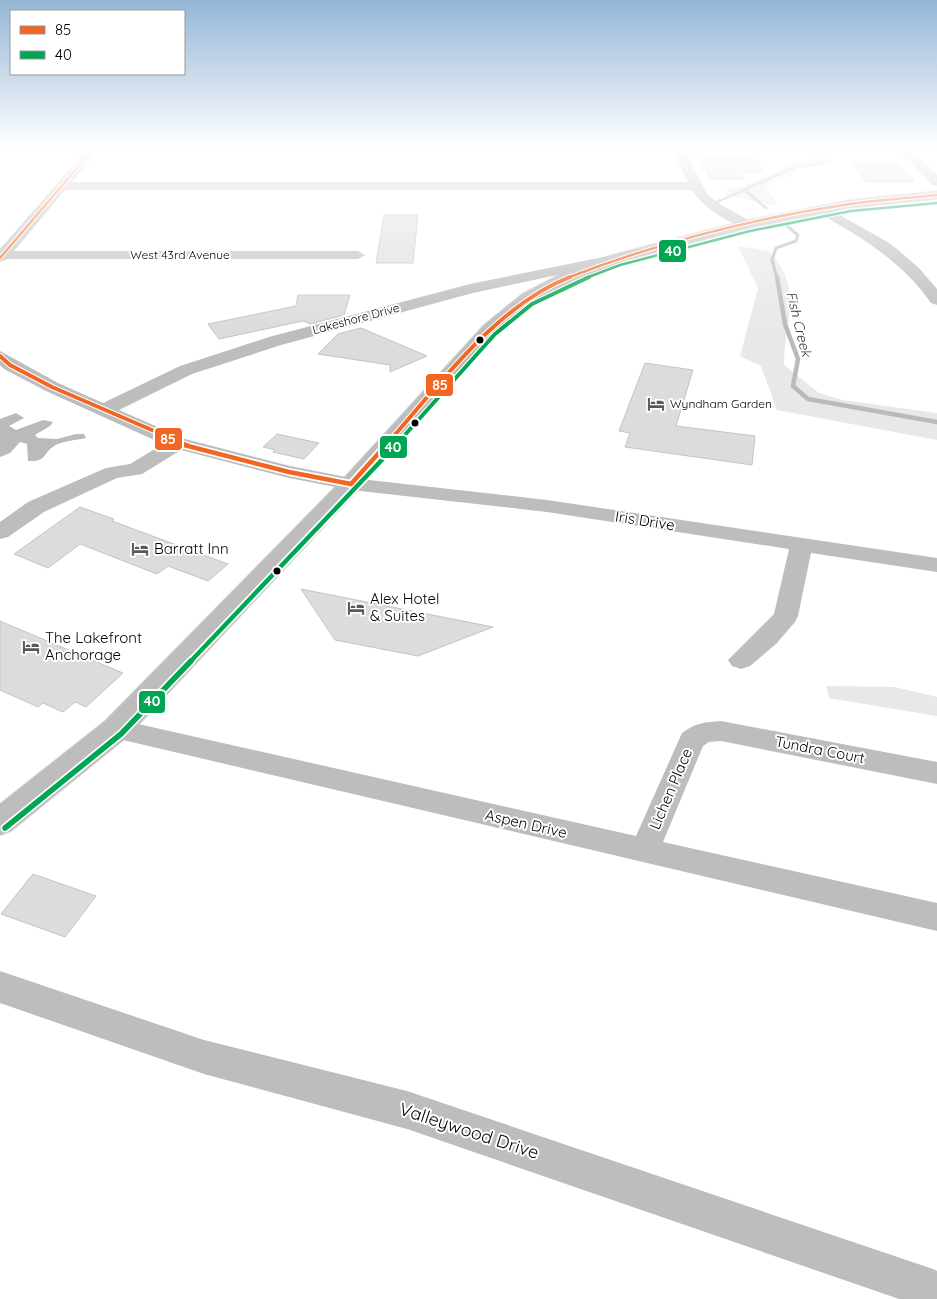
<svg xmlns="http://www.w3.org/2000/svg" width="937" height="1299" viewBox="0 0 937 1299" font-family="Quicksand,sans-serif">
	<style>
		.green { fill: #e8e8e8 }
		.water { fill: #bababa }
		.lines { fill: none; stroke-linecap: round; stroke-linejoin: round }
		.stream-far1 { stroke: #bababa; stroke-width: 3 }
		.stream { stroke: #bababa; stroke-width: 4.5 }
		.building { fill: #dcdcdc; stroke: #c4c4c4 }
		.major-casing { stroke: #dbdbdb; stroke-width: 2 }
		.minor { fill: #bdbdbd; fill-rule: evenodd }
		.major { fill: #bdbdbd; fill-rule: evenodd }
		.bus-1-far2-casing { stroke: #fff; stroke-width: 4.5 }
		.bus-1-far1-casing { stroke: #fff; stroke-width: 6 }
		.bus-1-casing { stroke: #fff; stroke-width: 8 }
		.bus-2-far3-casing { stroke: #fff; stroke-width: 4.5 }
		.bus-2-far2-casing { stroke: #fff; stroke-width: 6 }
		.bus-2-far1-casing { stroke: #fff; stroke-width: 8 }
		.bus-2-casing { stroke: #fff; stroke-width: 9 }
		.bus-1-far2 { stroke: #f26522; stroke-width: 2.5 }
		.bus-1-far1 { stroke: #f26522; stroke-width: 4 }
		.bus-1 { stroke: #f26522; stroke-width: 4.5 }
		.bus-2-far3 { stroke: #00a651; stroke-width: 2.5 }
		.bus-2-far2 { stroke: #00a651; stroke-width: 4 }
		.bus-2-far1 { stroke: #00a651; stroke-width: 4.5 }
		.bus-2 { stroke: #00a651; stroke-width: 5.5 }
		.bus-dot { fill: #000; stroke: #fff; stroke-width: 2 }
		.labels { text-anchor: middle; stroke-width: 4; stroke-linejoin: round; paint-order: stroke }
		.far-street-label { font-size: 12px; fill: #000; stroke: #fff }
		.far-poi-label { font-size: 12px; fill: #000; stroke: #fff; text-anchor: start }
		.far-water-label { font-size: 14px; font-style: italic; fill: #3e3e3e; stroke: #fff }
		.street-label { font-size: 15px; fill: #000; stroke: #fff }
		.poi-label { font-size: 15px; fill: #000; stroke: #fff; text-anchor: start }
		.near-street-label { font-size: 18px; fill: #000; stroke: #fff }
		.line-badge { stroke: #fff; stroke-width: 2 }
		.badge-label { font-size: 14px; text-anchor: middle; font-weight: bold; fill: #fff }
	</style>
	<rect width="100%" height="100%" fill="#fff"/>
	<!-- green -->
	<path class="green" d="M806 147H824L829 152 831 161 823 166 798 168 791 175 765 187 777 203 774 206 724 194 727 189C744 186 778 174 790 161L816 160Z
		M738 246 769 251C805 291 784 320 784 365L819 393 842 400 937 413V440L777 410 761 366 740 356 758 288Z
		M826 686 895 687 937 697V716L829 698Z"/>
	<!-- water -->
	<path class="water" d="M16 413 24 418 9 426 16 430 43 420 53 422 50 426 35 435 38 438 57 439 76 434H84L86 438C77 440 62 441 54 446 42 454 47 462 28 461L27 444 20 442 10 453 0 457V419Z"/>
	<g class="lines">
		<!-- stream-far1 -->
		<path class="stream-far1" d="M745 190 766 208
			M717 202 795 167 820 164 825 160 817 147
			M777 278 772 260 776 248 796 241 798 235 787 226"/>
		<!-- stream -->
		<path class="stream" d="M777 277 785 324 798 359 793 386 808 399 937 422"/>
	</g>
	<!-- building -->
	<path class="building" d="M698 156H753L764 172H740L744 179H710Z
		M853 162H898L915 182H866Z
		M384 215H418L413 263H376Z
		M298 295H350L344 315 311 324 303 321 219 339 208 324 296 306Z
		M361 328 427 356 390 372V365L318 354 338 334Z
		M645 363 693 370 676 426 755 436 752 465 625 447 630 433 619 431Z
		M277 434 319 443 304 459 273 452 275 450 263 447Z
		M80 507 114 519 112 521 228 564 208 581 168 566 157 574 80 544 48 568 14 554Z
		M301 589 493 627 418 656 335 640Z
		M0 621 123 673 86 707 75 702 63 712 43 703 38 707 0 690Z
		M33 874 96 896 65 937 1 914Z"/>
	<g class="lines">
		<!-- major casing -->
		<g class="major-casing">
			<path id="major" d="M937 191V199L850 208 749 228 624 261 578 279 534 302 496 333 359 489 127 737 11 831 0 835V804L105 721 343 479 484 325 522 294 566 271 612 255 743 221 850 200Z"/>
		</g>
		<!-- minor -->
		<path class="minor" d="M89 147H101L72 182H688L671 147H683L707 194 718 203 755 224 753 227C737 231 698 204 692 190H65L14 251H358L365 255 358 259H7L0 262V249Z
			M896 147H909L937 175V186L932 185Z
			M822 205 891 244 919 268 937 289V305L931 303C902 261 861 237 817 212L815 209Z
			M618 254 625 258 623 261 473 293 281 345 192 374 119 410 185 439 290 466 351 478 547 500 937 558V572L811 553 798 616 795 622 776 644 750 666 741 669 732 666 728 660 774 614 789 549 547 512 351 490 289 478 181 450 142 474 117 478 44 512 8 537 0 539V522L28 502 106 468 130 464 163 444 46 391 4 369 0 365V351L58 383 103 403 180 366 269 337 470 284Z
			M116 719 636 836 682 733C695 723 705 722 721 721L937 762V784L721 741 709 742 703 746 663 842 937 903V931L106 736 102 729 106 722Z
			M0 971 204 1040 407 1091 933 1269 937 1271V1299H899L407 1129 204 1074 0 1003Z"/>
		<!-- major -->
		<use href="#major" class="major"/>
		<!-- bus-1-far2 casing -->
		<g class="bus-1-far2-casing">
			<path id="bus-1-far2" d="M0 258 95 147
				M567 278C657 243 755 218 850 204 879 200 908 198 937 195"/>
		</g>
		<!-- bus-1-far1 casing -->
		<g class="bus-1-far1-casing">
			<path id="bus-1-far1" d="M0 356 10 365 52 387 189 446
				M385 446C438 387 495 306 570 277"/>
		</g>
		<!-- bus-1 casing -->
		<g class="bus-1-casing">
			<path id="bus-1" d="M184 445 289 472 351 484
				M351 484 386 445"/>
		</g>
		<!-- bus-2-far3 casing -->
		<g class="bus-2-far3-casing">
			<path id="bus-2-far3" d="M586 278 620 265 750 231 851 211 937 203"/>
		</g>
		<!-- bus-2-far2 casing -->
		<g class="bus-2-far2-casing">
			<path id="bus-2-far2" d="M395 446 495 334 532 304 589 277"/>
		</g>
		<!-- bus-2-far1 casing -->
		<g class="bus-2-far1-casing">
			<path id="bus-2-far1" d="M190 662 396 445"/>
		</g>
		<!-- bus-2 casing -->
		<g class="bus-2-casing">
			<path id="bus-2" d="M5 828 121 734 191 661"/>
		</g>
		<!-- bus-1-far2 -->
		<use href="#bus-1-far2" class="bus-1-far2"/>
		<!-- bus-1-far1 -->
		<use href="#bus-1-far1" class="bus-1-far1"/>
		<!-- bus-1 -->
		<use href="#bus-1" class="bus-1"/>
		<!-- bus-2-far3 -->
		<use href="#bus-2-far3" class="bus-2-far3"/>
		<!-- bus-2-far2 -->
		<use href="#bus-2-far2" class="bus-2-far2"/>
		<!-- bus-2-far1 -->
		<use href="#bus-2-far1" class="bus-2-far1"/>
		<!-- bus-2 -->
		<use href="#bus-2" class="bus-2"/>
	</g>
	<!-- sky -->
	<linearGradient id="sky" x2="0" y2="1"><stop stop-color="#95b6d6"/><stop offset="0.45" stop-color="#fff"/><stop offset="1" stop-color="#fff" stop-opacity="0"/></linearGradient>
	<rect width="937" height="329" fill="url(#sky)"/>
	<!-- icons -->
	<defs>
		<g id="hotel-bare" transform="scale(1.35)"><path d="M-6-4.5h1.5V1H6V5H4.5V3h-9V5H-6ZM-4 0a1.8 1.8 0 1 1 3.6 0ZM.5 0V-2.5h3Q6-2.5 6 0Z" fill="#595959" stroke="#fff" stroke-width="2.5" paint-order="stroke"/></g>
	</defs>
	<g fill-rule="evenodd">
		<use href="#hotel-bare" x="656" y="404"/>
		<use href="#hotel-bare" x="140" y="549"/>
		<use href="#hotel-bare" x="356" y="608"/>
		<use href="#hotel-bare" x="31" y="647"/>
	</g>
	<!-- markers -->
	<g class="bus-dot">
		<circle cx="480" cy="340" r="4.5"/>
		<circle cx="415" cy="423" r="4.5"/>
		<circle cx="277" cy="571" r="4.5"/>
	</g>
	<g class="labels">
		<!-- far-street labels -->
		<g class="far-street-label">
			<text x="180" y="259">West 43rd Avenue</text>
			<text transform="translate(356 319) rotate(-15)" y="4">Lakeshore Drive</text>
		</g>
		<!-- far-poi labels -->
		<g class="far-poi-label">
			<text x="670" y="408">Wyndham Garden</text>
		</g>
		<!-- far-water labels -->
		<g class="far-water-label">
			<text transform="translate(799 324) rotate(76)" y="5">Fish Creek</text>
		</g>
		<!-- street labels -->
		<g class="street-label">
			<text transform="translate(645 521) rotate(9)" y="5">Iris Drive</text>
			<text transform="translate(820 750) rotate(11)" y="5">Tundra Court</text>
			<text transform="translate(671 789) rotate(-67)" y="5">Lichen Place</text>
			<text transform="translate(526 824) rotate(13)" y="5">Aspen Drive</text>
		</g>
		<!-- poi labels -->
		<g class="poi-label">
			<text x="154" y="554">Barratt Inn</text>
			<text x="370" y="604">Alex Hotel<tspan x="370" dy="17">&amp; Suites</tspan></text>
			<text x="45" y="643">The Lakefront<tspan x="45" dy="17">Anchorage</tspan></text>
		</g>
		<!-- near-street labels -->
		<g class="near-street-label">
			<text transform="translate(469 1131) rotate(18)" y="6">Valleywood Drive</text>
		</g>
	</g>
	<g class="line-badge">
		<rect x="658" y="239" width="29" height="24" rx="5" fill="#00a651"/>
		<rect x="425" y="373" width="29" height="24" rx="5" fill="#f26522"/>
		<rect x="154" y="427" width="29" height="24" rx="5" fill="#f26522"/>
		<rect x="379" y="435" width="29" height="24" rx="5" fill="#00a651"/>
		<rect x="138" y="690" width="28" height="24" rx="5" fill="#00a651"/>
	</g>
	<g class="badge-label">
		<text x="673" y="256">40</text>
		<text x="440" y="390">85</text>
		<text x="168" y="444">85</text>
		<text x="393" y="452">40</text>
		<text x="152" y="706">40</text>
	</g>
	<!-- legend -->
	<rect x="10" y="10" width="175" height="65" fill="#ffffff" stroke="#999999"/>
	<rect x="20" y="26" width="25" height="8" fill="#f26522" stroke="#999999"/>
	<text x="55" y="35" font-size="15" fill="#000000">85</text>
	<rect x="20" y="51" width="25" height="8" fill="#00a651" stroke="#999999"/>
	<text x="55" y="60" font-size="15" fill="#000000">40</text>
</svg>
